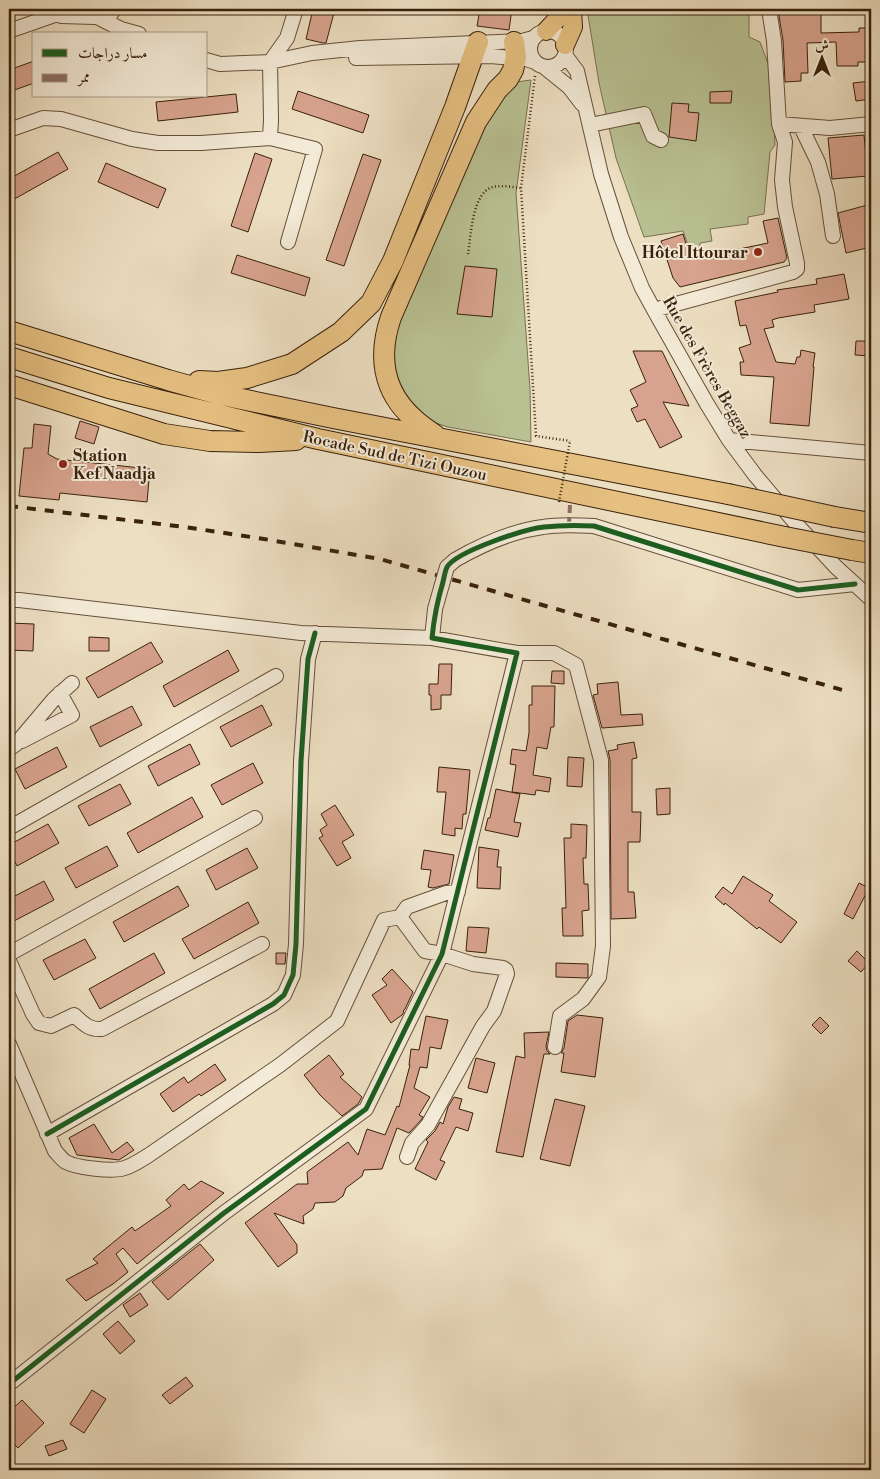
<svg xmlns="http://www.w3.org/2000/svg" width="880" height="1479" viewBox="0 0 880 1479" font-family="'Libre Bodoni',Amiri,serif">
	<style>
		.green { fill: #b9c193; stroke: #79714f }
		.building { fill: #d8a38e; stroke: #39210b }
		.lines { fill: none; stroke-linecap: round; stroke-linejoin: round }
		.minor-casing { stroke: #665039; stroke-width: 16 }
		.major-casing { stroke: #39210b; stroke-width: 20 }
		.highway-casing { stroke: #39210b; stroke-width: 22 }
		.path { stroke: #39210b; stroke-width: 2.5; stroke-dasharray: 1 2.5; stroke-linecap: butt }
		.minor { stroke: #f3ead7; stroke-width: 14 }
		.major { stroke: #e6c081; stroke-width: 18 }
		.highway { stroke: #e6c081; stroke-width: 20 }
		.rail { stroke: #39210b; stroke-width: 4; stroke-dasharray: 9 9; stroke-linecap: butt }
		.minor-bridge-casing { stroke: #665039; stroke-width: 16; stroke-linecap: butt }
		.highway-bridge-casing { stroke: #39210b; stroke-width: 22; stroke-linecap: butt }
		.path-bridge { stroke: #39210b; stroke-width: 2.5; stroke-dasharray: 1 2.5; stroke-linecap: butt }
		.minor-bridge { stroke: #f3ead7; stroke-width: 14 }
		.highway-bridge { stroke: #e6c081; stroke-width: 20 }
		.quiet { stroke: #8d6e63; stroke-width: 4; stroke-dasharray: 8 4; stroke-linecap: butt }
		.cycleway-casing { stroke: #f3ead7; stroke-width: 8 }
		.cycleway { stroke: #1b5e20; stroke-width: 5 }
		.poi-dot { fill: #8f2418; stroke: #f3ead7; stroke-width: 2 }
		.labels { text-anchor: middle; stroke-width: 4; stroke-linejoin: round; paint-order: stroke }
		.poi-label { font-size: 16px; font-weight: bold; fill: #39210b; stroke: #f3ead7; text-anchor: end }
		.street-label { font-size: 16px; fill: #39210b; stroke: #f3ead7 }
	</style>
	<rect width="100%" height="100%" fill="#eddfc2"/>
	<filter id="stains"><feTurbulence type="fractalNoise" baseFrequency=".004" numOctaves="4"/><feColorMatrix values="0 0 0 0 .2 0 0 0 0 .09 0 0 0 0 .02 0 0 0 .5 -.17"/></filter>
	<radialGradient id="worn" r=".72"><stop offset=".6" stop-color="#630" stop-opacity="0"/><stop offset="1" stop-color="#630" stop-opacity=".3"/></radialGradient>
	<!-- green -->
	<path class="green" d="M587 9H749V37L760 42 772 74 775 145 770 152 764 214 748 217V224L710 229 712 241 700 243V249L690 251 683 231 644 237 616 158 599 83Z
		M531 80 516 193 530 389 531 442 448 427 429 421 409 404 391 370 400 312 492 108 516 82Z"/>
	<!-- building -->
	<path class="building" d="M313 9H335L326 43H323L306 39Z
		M480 9H512L509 30 477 26Z
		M778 10H821V33L859 32V28H871V62H858V66H837L836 42 807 43 808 73H801V81L785 82 783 40Z
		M34 61V83L9 92V70Z
		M871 81V99L856 101 853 83Z
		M298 91 369 115 363 133 292 109Z
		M732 91 731 103H710V92Z
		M236 94 238 112 158 121 156 102Z
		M672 103 689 104 688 112 699 113 696 141 669 137Z
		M864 135 868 176 832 179 828 138Z
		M58 152 68 169 9 202V179Z
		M255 153 272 159 248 232 231 226Z
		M363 154 381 160 344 266 326 260Z
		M106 163 166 189 158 208 98 182Z
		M871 204V247L846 253 838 213Z
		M778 218 787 258 784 262 680 287 673 278 661 241 683 234 689 253 697 251 701 257 768 243 763 221Z
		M237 255 310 278 305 296 231 273Z
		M465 266 497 269 492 317 457 314Z
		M844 274 849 299 814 305 815 312 778 318 772 320 774 327 764 329 776 362 795 364 797 357H800L801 350 815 353 813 367H814L809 426 770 423 774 377 741 375 740 362H744L739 348 751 344 746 325 740 326 735 301 778 292 777 290 817 284 816 279Z
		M856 341H871V356L855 355Z
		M633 351H662L689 406 663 402 682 437 660 448 645 419 637 422 631 409 638 406 630 390 646 382Z
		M80 421 99 427 94 444 75 438Z
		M34 424 51 426 48 454 57 459 150 469 147 502 60 493 59 500 19 496 24 448H32Z
		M9 623 34 624 33 651 9 650Z
		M89 637 109 638V651H89Z
		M151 642 163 662 98 698 86 678Z
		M228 650 239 671 174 707 163 686Z
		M439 664H452L451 695H441V709L431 710V695H429V684H438Z
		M552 671H564V684L551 683Z
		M618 682 621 715 642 714 643 725 602 728 593 695 598 694 597 684Z
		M532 686H555L554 727H551L547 749 537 747 533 775 551 778 549 792 536 790 535 795 512 792 516 765 510 764 512 749 526 751 529 733V705H532Z
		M262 705 272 725 231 747 220 727Z
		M132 706 142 725 100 747 90 727Z
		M634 742 637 758 632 759V812H641L640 842H628V892H634L636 918 611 919 610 760 608 751 618 749 617 745Z
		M190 744 200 764 158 786 148 766Z
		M57 747 67 767 25 789 15 769Z
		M568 757 584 758 582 787 567 786Z
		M253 763 263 783 222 805 211 785Z
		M439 767 470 770 466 814H463L462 829 455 828V836L442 834 446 792H437Z
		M120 784 131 804 89 826 78 806Z
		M670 788V814L657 815 656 789Z
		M496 789 520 794 514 822 521 823 518 837 485 830 488 818H490Z
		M192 797 203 817 138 853 127 833Z
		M335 805 354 835 342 842 351 858 337 866 319 838 323 836 320 830 327 825 321 814Z
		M48 824 59 843 17 866 9 850V845Z
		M571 824 587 825 586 858H583L584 884H588L589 910 582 911 583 936H563L562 908H566L564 838H571Z
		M107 846 118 866 76 888 65 868Z
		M479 847 499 850 497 867H501L500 889 477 888Z
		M247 848 258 868 216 890 206 870Z
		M424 850 454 855 449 884 433 888 428 887 431 870 421 869Z
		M743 876 773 895 769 901 797 922 781 943 759 927 757 929 725 903 724 905 715 897 723 887 732 894Z
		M44 881 54 900 12 922 9 916V899Z
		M859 883 869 888 853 919 844 914Z
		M178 886 189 906 124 942 113 922Z
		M248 902 259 923 194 959 182 939Z
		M468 927 489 928 486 953 466 951Z
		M85 939 96 958 54 980 43 960Z
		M857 951 869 963 861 972 848 961Z
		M154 953 165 973 100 1009 89 989Z
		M276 953H286L285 964H276Z
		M556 963 588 964V978L556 977Z
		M392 969 413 992 405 1009 403 1011 404 1012 402 1015 391 1023 372 995 387 985 382 979Z
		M577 1015 603 1018 595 1077 561 1072 564 1053H561L564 1048 568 1021Z
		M426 1016 448 1020 441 1049 430 1047 427 1068 420 1067 414 1088 430 1097 419 1115 423 1117 421 1120 409 1133 397 1128 382 1169 364 1170 362 1176 346 1188 343 1196 335 1202 315 1203 313 1209 303 1216 304 1224 274 1213 297 1245V1253L278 1267 245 1223 297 1184H308L307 1172 348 1142 358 1155 367 1129 385 1135 397 1106 399 1107 410 1065H409L411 1049 419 1050Z
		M820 1017 829 1026 821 1034 812 1025Z
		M549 1032 546 1046 547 1051 550 1054H544L523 1157 496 1152 516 1056 525 1058 524 1033Z
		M329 1055 344 1074 340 1077 362 1097 358 1104 342 1116 320 1095 304 1075Z
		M476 1058 495 1063 487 1093 468 1088Z
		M215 1064 226 1080 201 1096 199 1094 173 1112 160 1094 184 1077 188 1083Z
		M454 1097 462 1099 459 1109 473 1113 468 1131 456 1127 440 1160 445 1162 436 1180 415 1169 428 1142 426 1140 435 1131 440 1122 443 1124 448 1107Z
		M555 1099 585 1106 570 1166 540 1159Z
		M94 1124 112 1153 127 1142 134 1150 119 1160 77 1155 69 1138Z
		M201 1181 224 1193 137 1264 123 1248 116 1254 128 1272 113 1284 86 1301 66 1280 98 1263 93 1259 132 1227 135 1231 171 1206 166 1200 184 1184 189 1190Z
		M200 1244 214 1260 168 1300 152 1282Z
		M140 1293 148 1305 130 1317 123 1305Z
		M118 1321 135 1341 120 1354 103 1334Z
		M186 1377 193 1386 170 1404 162 1395Z
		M92 1390 106 1399 84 1433 70 1424Z
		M22 1400 44 1423 18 1448 9 1439V1412Z
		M63 1440 67 1449 49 1456 45 1446Z"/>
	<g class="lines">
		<!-- minor casing -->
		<g class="minor-casing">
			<path id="minor" d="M61 16 95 17
				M95 16C103 21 111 18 113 9
				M101 19 121 29 139 34
				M9 31 72 9
				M530 49a18 18 0 1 1 36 0a18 18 0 1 1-36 0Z
				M565 55 577 71 601 174 621 237 642 288 654 310 707 404 729 440 755 475 798 526 836 567 871 599
				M356 58 490 56 526 59 535 62
				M206 60 220 64 270 62 312 53 360 48 522 41 533 38
				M543 66 569 87 582 104
				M779 124 830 128 871 124
				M590 125 644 114 653 136 661 140
				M801 127 818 162 827 194 833 236
				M9 130 43 118 61 119 132 139 158 143H201L270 138 271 120 270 62 287 38 296 9
				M270 138 315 149 288 242
				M654 310 793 272 797 269V263L785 207 782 180 785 142 779 124 774 41 769 9
				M729 440 871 453
				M455 560C481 545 512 531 543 527 559 524 577 525 594 526L798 590 855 584
				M9 600H19L301 633 432 638
				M517 653H554L576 665 601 760 603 946 599 977 583 999 560 1016 555 1047
				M22 741 72 715 60 693
				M9 749 16 744 54 699 72 683
				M9 828 276 676
				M400 917 407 907 446 893 458 892
				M9 954 255 818
				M9 961 33 1014 39 1023 51 1026 74 1015C84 1024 89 1030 102 1029L262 944
				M9 1044 55 1151C58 1154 62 1160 66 1162 76 1168 110 1171 121 1169 131 1167 141 1160 149 1155L280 1065 337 1021 384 920 400 917 425 951 442 954 473 964 503 968 506 970 507 974 494 1011 483 1026 428 1125 412 1143 407 1157
				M47 1134 273 1004 284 995 293 975 296 944 301 761 308 659 315 633
				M9 1384 224 1213 366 1109 442 954 517 653 432 638 435 609"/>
		</g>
		<!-- major casing -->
		<g class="major-casing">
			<path id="major" d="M546 31 559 17 564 9
				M565 45 573 27 572 9"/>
		</g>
		<!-- highway casing -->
		<g class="highway-casing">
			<path id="highway" d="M9 331 168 380 222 395 333 418 728 494
				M9 357 109 388 318 439 785 537
				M199 381 218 382 247 378 292 364 341 332 371 303 393 261 455 107 478 42
				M9 385 164 434 210 441 259 442 296 440
				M435 435C428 430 420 425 414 419 382 391 378 355 391 317L476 122 497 90 508 79 513 70 516 57 514 42
				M835 517 871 523
				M852 550 871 553"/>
		</g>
		<!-- path -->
		<path class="path" d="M535 76 521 188 536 436 570 441
			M468 254C471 236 472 192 493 187 501 185 512 187 521 188"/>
		<!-- minor -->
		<use href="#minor" class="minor"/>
		<!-- major -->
		<use href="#major" class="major"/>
		<!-- highway -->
		<use href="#highway" class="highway"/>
		<!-- rail -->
		<path class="rail" d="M9 506 185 527 264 539 380 559 846 691"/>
		<!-- minor-bridge casing -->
		<g class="minor-bridge-casing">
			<path id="minor-bridge" d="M435 609 447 567 455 560"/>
		</g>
		<!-- highway-bridge casing -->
		<g class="highway-bridge-casing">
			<path id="highway-bridge" d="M728 494 835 517
				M785 537 852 550"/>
		</g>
		<!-- path-bridge -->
		<path class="path-bridge" d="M559 502 570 441"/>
		<!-- minor-bridge -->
		<use href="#minor-bridge" class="minor-bridge"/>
		<!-- highway-bridge -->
		<use href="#highway-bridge" class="highway-bridge"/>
		<!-- quiet -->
		<path class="quiet" d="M569 525 570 504"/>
		<!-- cycleway casing -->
		<g class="cycleway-casing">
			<path id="cycleway" d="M47 1134 273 1004 284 995 293 975 296 944 301 761 308 659 315 633
				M9 1384 224 1213 366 1109 442 954 517 653 432 638C434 617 437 602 443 582 444 578 445 571 447 567 457 551 525 529 544 527 561 525 577 525 594 526L798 590 855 584"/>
		</g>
		<!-- cycleway -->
		<use href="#cycleway" class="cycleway"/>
	</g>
	<!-- markers -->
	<g class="poi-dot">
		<circle cx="758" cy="252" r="5"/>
		<circle cx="63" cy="464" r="5"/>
	</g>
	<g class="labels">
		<!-- poi labels -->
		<g class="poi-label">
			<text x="748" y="258">Hôtel Ittourar</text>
			<text x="73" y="461" text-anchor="start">Station<tspan x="73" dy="18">Kef Naadja</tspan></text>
		</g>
		<!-- street labels -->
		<g class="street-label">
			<text transform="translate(708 367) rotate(60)" y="6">Rue des Frères Beggaz</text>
			<text transform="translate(395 455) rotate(12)" y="6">Rocade Sud de Tizi Ouzou</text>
		</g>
	</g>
	<!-- margin -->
	<rect width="880" height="1479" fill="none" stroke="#eddfc2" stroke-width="30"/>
	<rect x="10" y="10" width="860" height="1459" fill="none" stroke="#39210b" stroke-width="2.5"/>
	<rect x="15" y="15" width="850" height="1449" fill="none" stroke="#39210b"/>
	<!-- legend -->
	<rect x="32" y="32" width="175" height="65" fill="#f3ead7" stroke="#a99a85"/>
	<rect x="42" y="49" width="25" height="8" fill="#1b5e20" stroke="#a99a85"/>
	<text x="78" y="58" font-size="15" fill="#39210b">مسار دراجات</text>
	<rect x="42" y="74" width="25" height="8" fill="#8d6e63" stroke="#a99a85"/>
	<text x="78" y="82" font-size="15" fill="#39210b">ممر</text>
	<!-- north arrow -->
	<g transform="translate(822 58)" stroke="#f3ead7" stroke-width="4" paint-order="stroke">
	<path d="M0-4L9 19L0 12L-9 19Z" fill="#39210b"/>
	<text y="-8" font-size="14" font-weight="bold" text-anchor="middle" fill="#39210b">ش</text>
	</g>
	<rect width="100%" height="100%" filter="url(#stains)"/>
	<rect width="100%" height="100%" fill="url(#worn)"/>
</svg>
